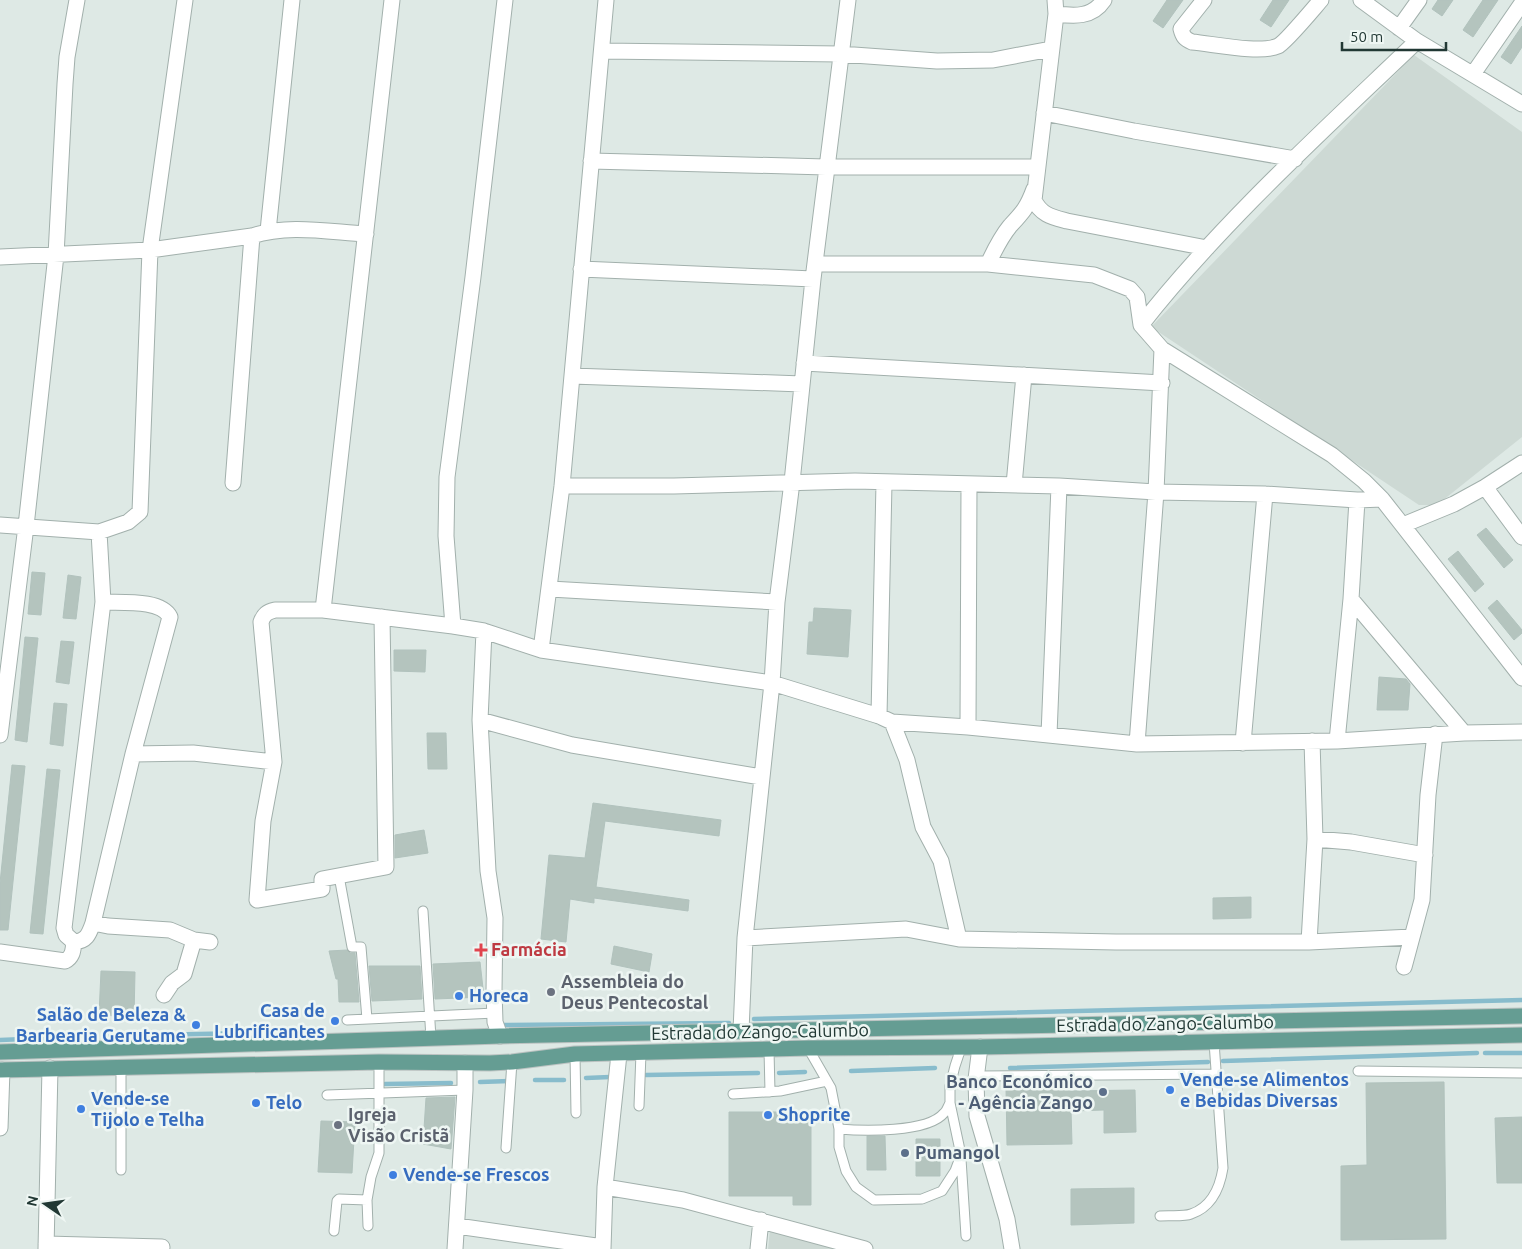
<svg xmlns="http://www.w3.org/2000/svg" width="1522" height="1249" viewBox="0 0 1522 1249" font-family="Ubuntu,sans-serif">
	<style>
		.built { fill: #cdd9d4 }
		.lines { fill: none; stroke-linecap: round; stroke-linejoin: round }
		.stream { stroke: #88bccc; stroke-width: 4.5 }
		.building { fill: #b4c4be; stroke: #b1c2bd }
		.service-casing { stroke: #a2b0ac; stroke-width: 11 }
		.minor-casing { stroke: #a2b0ac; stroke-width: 17 }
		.primary-casing { stroke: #bcc3c2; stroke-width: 17 }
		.service { stroke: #fff; stroke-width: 9 }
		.minor { stroke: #fff; stroke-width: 15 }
		.primary { stroke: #659d93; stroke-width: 15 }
		.health-dot { fill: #e0444e; stroke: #eef6f3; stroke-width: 2 }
		.worship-dot { fill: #6b7280; stroke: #eef6f3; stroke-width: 2 }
		.shop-dot { fill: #3f7fe0; stroke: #eef6f3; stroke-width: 2 }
		.service-dot { fill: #5c6f8a; stroke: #eef6f3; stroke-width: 2 }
		.labels { text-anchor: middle; stroke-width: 5; stroke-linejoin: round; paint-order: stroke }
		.health-label { font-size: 18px; font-weight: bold; fill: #be3a42; stroke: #eef6f3; text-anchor: start }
		.worship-label { font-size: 18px; font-weight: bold; fill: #5b616d; stroke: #eef6f3; text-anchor: start }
		.shop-label { font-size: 18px; font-weight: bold; fill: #366cbe; stroke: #eef6f3; text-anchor: start }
		.street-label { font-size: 18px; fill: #213834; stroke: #eef6f3 }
		.service-label { font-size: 18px; font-weight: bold; fill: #4e5e75; stroke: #eef6f3; text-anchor: end }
	</style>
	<rect width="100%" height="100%" fill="#dee9e5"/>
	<!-- built -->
	<path class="built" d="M1414 55 1522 132V437L1437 505H1419L1151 327Z
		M770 1229 840 1249H768Z"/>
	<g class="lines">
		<!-- stream -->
		<path class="stream" d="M754 1019 1522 1000
			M503 1025 729 1023
			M82 1036H90
			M103 1036 247 1033
			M0 1040 50 1038
			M1485 1053H1522
			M1223 1061 1477 1053
			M1010 1068 1208 1062
			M851 1071 935 1068
			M779 1073 805 1072
			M646 1075 758 1073
			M586 1078 610 1077
			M535 1080H564
			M480 1082 510 1081
			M385 1084 451 1083"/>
	</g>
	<!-- building -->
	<path class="building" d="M1167 0H1183L1163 28 1153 21Z
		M1273 0H1289L1271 27 1260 20Z
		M1438 0H1453L1442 16 1432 9Z
		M1483 0H1498L1473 37 1463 30Z
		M1522 26V47L1511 64 1501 57Z
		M1486 528 1513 560 1504 568 1477 535Z
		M1458 551 1484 584 1475 592 1448 559Z
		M32 572 45 573 41 615 28 614Z
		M68 575 81 577 76 619 63 618Z
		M1497 600 1522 630V633L1514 640 1488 608Z
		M814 608 851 610 848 657 807 654 809 622H813Z
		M25 637 38 638 27 742 15 740Z
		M61 641 74 642 69 684 56 682Z
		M394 650H426L425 672 394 671Z
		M1379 677 1406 679 1410 684 1408 710H1377Z
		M54 703 67 704 63 746 50 744Z
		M427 733H446L447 769H428Z
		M12 765 25 766 8 930H0V883Z
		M47 769 60 770 43 934 30 933Z
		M593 803 721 820 719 836 605 821 596 887 689 900 688 911 594 898V903L570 899 566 942 541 939 549 855 585 858Z
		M424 830 428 853 395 858V835Z
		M1251 897V918L1213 919V898Z
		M614 946 652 954 649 972 611 964Z
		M347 950 350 953H355L359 1002H339L338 979H336L329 951Z
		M480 962 484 997 435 999 433 964Z
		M369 966H420L422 999 372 1001Z
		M101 971 135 972 134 1017 99 1015Z
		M1444 1082 1446 1239 1341 1240V1166L1367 1165 1366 1083Z
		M1070 1086V1091L1135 1090 1136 1132 1104 1133V1110L1071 1111 1072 1144 1007 1145 1006 1088Z
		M455 1097 451 1149 423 1144 426 1098Z
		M729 1112H811V1205H793V1196H729Z
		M1522 1117V1183H1497L1495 1118Z
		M321 1121 355 1122 352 1173 318 1172Z
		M867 1136H885L886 1170H867Z
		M916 1139H940V1176H916Z
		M1134 1188V1223L1071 1225V1189Z"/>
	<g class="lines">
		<!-- service casing -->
		<g class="service-casing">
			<path id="service" d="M339 876 352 947H361L367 1019
				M423 911 431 1038
				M347 1020 495 1013
				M808 1048 831 1088 839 1129V1147L846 1171 856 1187 874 1200 922 1199 942 1191 955 1171 961 1155 950 1103V1086L955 1066 961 1048
				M769 1050 770 1092
				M575 1054 576 1113
				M1358 1071 1522 1073
				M977 1076 1217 1074
				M733 1094 780 1091 827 1081
				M327 1095 465 1090
				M639 1106 641 1053
				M839 1129C862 1131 928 1133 944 1113 947 1111 948 1106 950 1103
				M506 1148 512 1062
				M961 1159 966 1236
				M121 1170V1067
				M1160 1216C1169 1215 1183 1217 1191 1214 1212 1207 1220 1187 1223 1168L1214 1042
				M368 1226 367 1200 371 1177 379 1153V1062
				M334 1231 337 1201 339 1199 367 1200"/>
		</g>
		<!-- minor casing -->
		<g class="minor-casing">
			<path id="minor" d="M1055 0 1056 14 1034 200C1041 215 1052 217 1067 221L1207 248
				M1204 0 1181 29C1183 37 1185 39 1192 42 1214 44 1260 54 1278 46 1285 43 1314 8 1321 0
				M1361 0 1417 41 1522 104
				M1056 14C1074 16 1092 18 1104 0
				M1399 28 1419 0
				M602 51 840 54 937 61 993 60 1051 49
				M1473 74 1522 3
				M1044 113 1134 131 1295 159
				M591 161 826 167H1038
				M268 231 292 0
				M0 257 150 250 252 236C288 224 329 232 366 234
				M815 264H988L1094 275 1130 289 1137 297 1141 325 1162 349 1332 455 1364 481 1382 499 1522 678
				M988 264C994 251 1001 237 1010 226 1023 212 1027 208 1034 189
				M581 269 813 279
				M1141 325C1221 223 1323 131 1417 41
				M804 363 1162 383
				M572 376 802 384
				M233 483 252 236
				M1014 485 1024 375
				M562 486H674L855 481 1059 486 1156 492 1265 494 1357 500 1382 499
				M1485 487 1522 537
				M0 525 99 532 128 522 140 512 150 250 185 0
				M1403 525 1454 504 1485 487 1522 463
				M99 532 103 602 64 928 66 935 74 942C87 941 89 934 93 923L133 754 170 617C161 599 121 603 103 602
				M550 589 777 602
				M1351 599 1464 733
				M323 610 392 0
				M382 617 386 867 322 879V889L257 900 263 821 274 762 261 622C264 614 267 612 275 610H323L453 626 484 631 541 650 772 683 879 716 892 722 968 727 1137 744 1337 741 1464 733 1522 732
				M453 626 446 536 447 477 473 277 505 0
				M484 631 480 720 488 871 495 918 494 991 495 1022 500 1036
				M541 650 562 486 606 0
				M879 716 884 483
				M480 720 572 745 761 777
				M892 722 907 760 923 827 941 861 959 939
				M968 727 969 484
				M0 735 26 526 56 255 65 84 67 57 77 0
				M1049 735 1059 486
				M1312 741 1315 839 1309 942 1412 937
				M1337 741 1351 599 1357 500
				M1243 743 1265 494
				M1137 744 1156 492 1162 349
				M133 754 193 753 274 762
				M1315 839 1351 842 1425 855
				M93 923 108 926 170 930 194 940 210 942
				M745 938 906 929 959 939 1116 942H1309
				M0 952 65 961C73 957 73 950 74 942
				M1404 967 1422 900 1428 795 1435 734
				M164 995 172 983 184 974 194 940
				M741 1031 745 938 772 683 777 602 792 482 813 279 848 0
				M980 1047 976 1079 977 1116 1007 1219 1012 1249
				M0 1128 2 1070
				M605 1187 683 1200 865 1249
				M457 1226 603 1247
				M46 1244 162 1247
				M46 1249 50 1068
				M455 1249 465 1090V1063
				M603 1249 605 1187 619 1054
				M758 1249 761 1220"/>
		</g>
		<!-- primary casing -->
		<g class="primary-casing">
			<path id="primary" d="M0 1052 500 1036 1522 1016
				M0 1070 379 1062 490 1063 512 1062 575 1054 808 1048 980 1047 1522 1035"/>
		</g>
		<!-- service -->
		<use href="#service" class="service"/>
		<!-- minor -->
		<use href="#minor" class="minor"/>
		<!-- primary -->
		<use href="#primary" class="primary"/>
	</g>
	<!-- markers -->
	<path class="health-dot" d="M478.5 942.5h5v5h5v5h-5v5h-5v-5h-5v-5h5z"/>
	<g class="worship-dot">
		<circle cx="551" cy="992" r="5"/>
		<circle cx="338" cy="1125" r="5"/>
	</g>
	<g class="shop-dot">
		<circle cx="459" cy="996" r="5"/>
		<circle cx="335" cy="1021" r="5"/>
		<circle cx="196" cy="1025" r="5"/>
		<circle cx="1170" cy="1090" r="5"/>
		<circle cx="256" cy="1103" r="5"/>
		<circle cx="81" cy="1109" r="5"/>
		<circle cx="768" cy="1115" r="5"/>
		<circle cx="393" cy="1175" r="5"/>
	</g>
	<g class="service-dot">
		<circle cx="1103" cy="1092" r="5"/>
		<circle cx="905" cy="1153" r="5"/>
	</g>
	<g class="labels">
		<!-- health labels -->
		<g class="health-label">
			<text x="491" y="956">Farmácia</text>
		</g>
		<!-- worship labels -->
		<g class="worship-label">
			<text x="561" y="988">Assembleia do<tspan x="561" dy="21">Deus Pentecostal</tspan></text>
			<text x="348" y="1121">Igreja<tspan x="348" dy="21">Visão Cristã</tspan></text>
		</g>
		<!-- shop labels -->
		<g class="shop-label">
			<text x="469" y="1002">Horeca</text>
			<text x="325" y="1017" text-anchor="end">Casa de<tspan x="325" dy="21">Lubrificantes</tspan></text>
			<text x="186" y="1021" text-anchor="end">Salão de Beleza &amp;<tspan x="186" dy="21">Barbearia Gerutame</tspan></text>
			<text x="1180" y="1086">Vende-se Alimentos<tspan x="1180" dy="21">e Bebidas Diversas</tspan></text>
			<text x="91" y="1105">Vende-se<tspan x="91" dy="21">Tijolo e Telha</tspan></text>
			<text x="266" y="1109">Telo</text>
			<text x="778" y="1121">Shoprite</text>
			<text x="403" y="1181">Vende-se Frescos</text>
		</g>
		<!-- street labels -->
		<g class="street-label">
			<text transform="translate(1165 1024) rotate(-1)" y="6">Estrada do Zango-Calumbo</text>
			<text transform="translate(760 1032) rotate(-1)" y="6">Estrada do Zango-Calumbo</text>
		</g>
		<!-- service labels -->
		<g class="service-label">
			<text x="1093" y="1088">Banco Económico<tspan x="1093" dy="21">- Agência Zango</tspan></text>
			<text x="915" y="1159" text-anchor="start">Pumangol</text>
		</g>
	</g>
	<!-- north arrow -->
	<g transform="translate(45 1204) rotate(283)" stroke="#eef6f3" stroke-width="4" paint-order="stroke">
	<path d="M0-4L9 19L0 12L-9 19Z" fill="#213834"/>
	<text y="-8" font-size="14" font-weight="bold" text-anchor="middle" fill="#213834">N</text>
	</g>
	<!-- scale -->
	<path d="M1342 42v8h104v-8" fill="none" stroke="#213834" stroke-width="2.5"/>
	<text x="1350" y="42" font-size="15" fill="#213834" stroke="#eef6f3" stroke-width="4" paint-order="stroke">50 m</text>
</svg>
